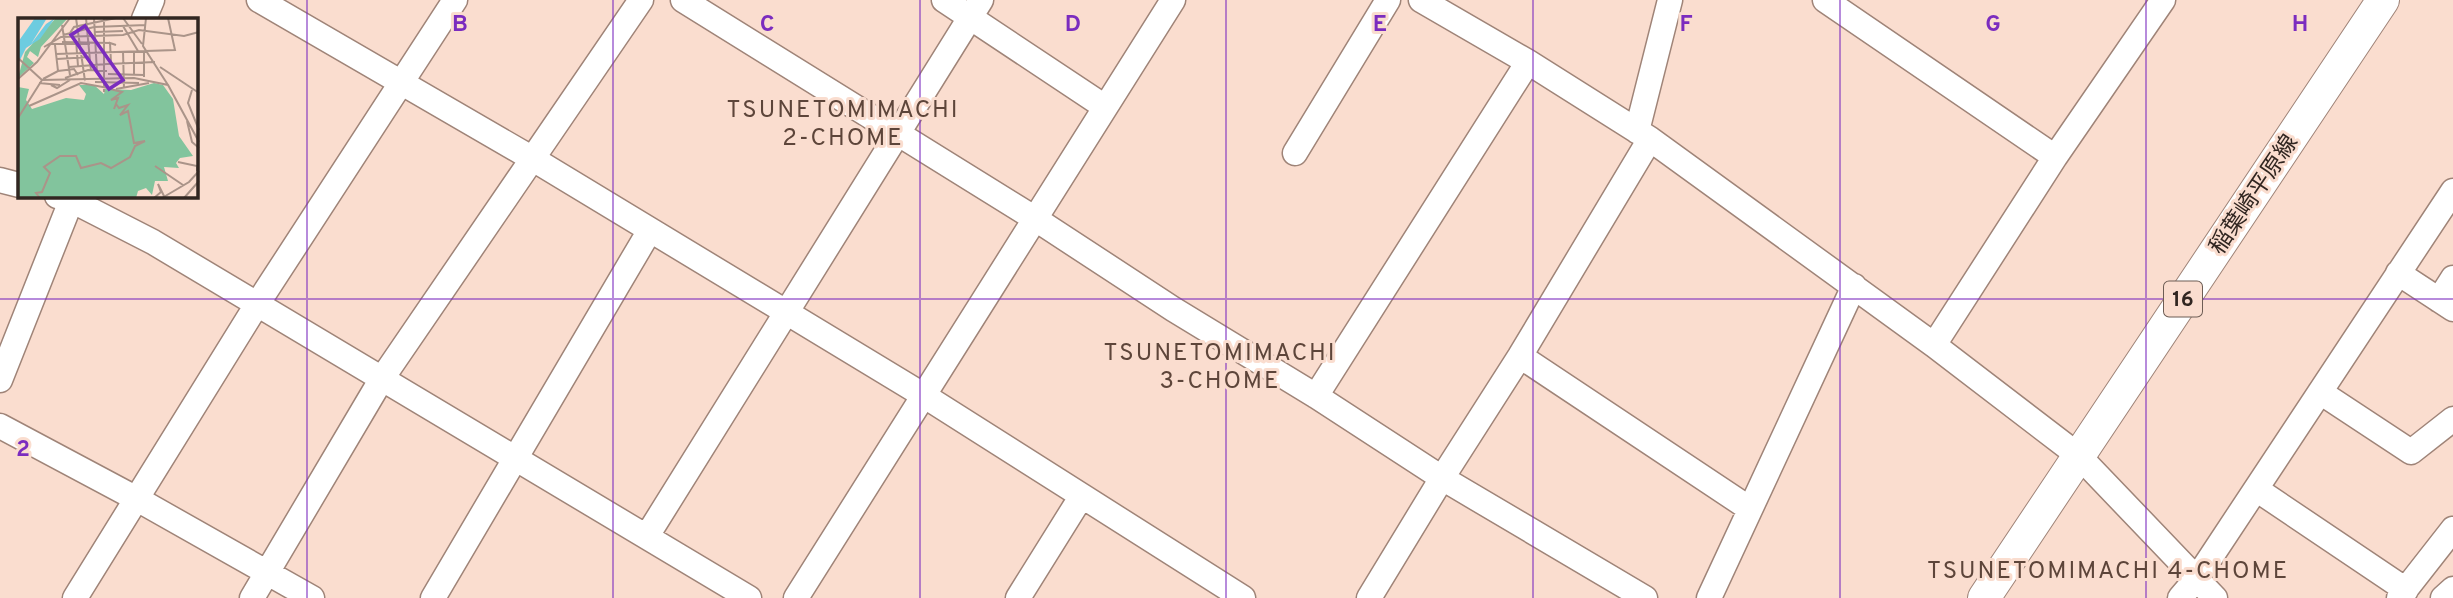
<svg xmlns="http://www.w3.org/2000/svg" width="2453" height="598" viewBox="0 0 2453 598" font-family="Overpass,'Noto Sans JP',sans-serif">
	<style>
		.lines { fill: none; stroke-linecap: round; stroke-linejoin: round }
		.minor-casing { stroke: #9f8478; stroke-width: 27 }
		.major-casing { stroke: #9f8478; stroke-width: 34 }
		.minor { stroke: #fff; stroke-width: 24 }
		.major { stroke: #fff; stroke-width: 32 }
		.grid { fill: none; stroke: #7b2cbf; stroke-width: 2; stroke-opacity: 0.55 }
		.labels { text-anchor: middle; stroke-width: 6; stroke-linejoin: round; paint-order: stroke }
		.shield { fill: #faddcf; stroke: #6d5d55; stroke-width: 2 }
		.shield-label { font-size: 21px; font-weight: bold; fill: #312621 }
		.street-label { font-size: 23px; fill: #312621; stroke: #faddcf }
		.neighbourhood-label { font-size: 24px; letter-spacing: 2px; fill: #5d453a; stroke: #faddcf }
		.inset-road { fill: none; stroke: #aa9489; stroke-width: 2 }
		.view { fill: #7b2cbf; fill-opacity: 0.15; stroke: #7b2cbf; stroke-width: 3.5 }
		.inset-edge { fill: none; stroke: #312621; stroke-width: 3.5 }
		.grid-label { font-size: 23px; text-anchor: middle; font-weight: bold; fill: #7b2cbf; stroke: #faddcf; stroke-width: 6; stroke-linejoin: round; paint-order: stroke }
	</style>
	<rect width="100%" height="100%" fill="#faddcf"/>
	<g class="lines">
		<!-- minor casing -->
		<g class="minor-casing">
			<path id="minor" d="M259 0 533 159 923 395 1243 598
				M683 0 1034 218 1173 309 1316 396 1442 478 1645 598
				M944 0 1105 107
				M1421 0 1528 62 1650 139 1934 345 2079 456 2215 598
				M1825 0 2055 157
				M144 19 152 0
				M1637 131 1670 0
				M1295 153 1388 0
				M0 180 19 185
				M57 196 71 200 153 242 749 598
				M2398 273 2453 309
				M2439 300 2453 278
				M1934 345 2055 157 2163 0
				M1520 356 1750 509
				M0 380 73 196
				M2320 392 2411 452 2453 419
				M1316 396 1528 62
				M0 426 137 499 312 598
				M2256 489 2406 590
				M647 536 981 0
				M75 598 256 306 455 0
				M252 598 381 380 641 0
				M433 598 650 230
				M796 598 1173 0
				M1018 598 1081 497
				M1369 598 1442 478 1520 356 1650 139
				M1709 598 1854 286
				M2180 598 2197 578 2453 191
				M2399 598 2453 529
				M2443 598 2453 589"/>
		</g>
		<!-- major casing -->
		<g class="major-casing">
			<path id="major" d="M1984 598 2383 0"/>
		</g>
		<!-- minor -->
		<use href="#minor" class="minor"/>
		<!-- major -->
		<use href="#major" class="major"/>
	</g>
	<!-- grid -->
	<path class="grid" d="M307 0V598M613 0V598M920 0V598M1226 0V598M1533 0V598M1840 0V598M2146 0V598M0 299H2453"/>
	<g class="labels">
		<!-- shield labels -->
		<rect class="shield" x="2164" y="281.5" width="38" height="35" rx="5"/>
		<g class="shield-label">
			<text x="2183" y="306">16</text>
		</g>
		<!-- street labels -->
		<g class="street-label">
			<text transform="translate(2253 194) rotate(-56)" y="8">稲葉崎平原線</text>
		</g>
		<!-- neighbourhood labels -->
		<g class="neighbourhood-label">
			<text x="843" y="117">TSUNETOMIMACHI<tspan x="843" dy="28">2-CHOME</tspan></text>
			<text x="1220" y="360">TSUNETOMIMACHI<tspan x="1220" dy="28">3-CHOME</tspan></text>
			<text x="2108" y="578">TSUNETOMIMACHI 4-CHOME</text>
		</g>
	</g>
	<!-- overview -->
	<g transform="translate(18 18)">
		<rect width="180" height="180" fill="#faddcf"/>
		<path d="M38 0H50L23 29 20 39 12 33 9 39 16 45 0 60 7 34ZM136 65 145 67 155 81 161 118 175 138 162 140 158 145 161 150 146 149 150 163H137L134 177 128 170 120 173 118 180H0V69L11 71 8 82 14 91 48 80 66 82 68 76 61 67H76L86 76 87 71 113 72Z" fill="#82c49d"/>
		<path d="M17 0H29L13 26 28 6 37 0 22 21 8 30 0 46V24Z" fill="#6dcce0"/>
		<path class="inset-road" d="M58 0 67 63M68 0 73 53M76 0 79 55M86 0V74M105 0 124 26M128 0 125 28 150 67M44 7 52 57M105 8 120 33M77 14 105 13M52 15 56 9 98 0M45 17 76 9 128 7M58 22 60 48M44 24 92 25M32 26H72M37 27 40 53M26 29 43 19 105 17 121 12 166 18 181 14M105 33 106 71M116 33V56M126 33V59M38 36 157 32 150 0M0 40 24 62 116 60 150 67 181 124M39 41 72 39M93 44 92 25 98 27M89 46 137 44M51 49 89 46M142 49 181 75M90 56 126 57M47 60 70 52 89 53M0 61 19 44 52 0M25 61 40 53 56 51 60 57M77 64 121 65M21 65 42 67M33 67 39 70 52 62M98 71 131 65M174 72 170 85 181 112M11 88 63 65 90 70M0 100 24 62M169 103 174 124 181 130M160 144 179 148V153M137 148 165 167M22 180 18 175 24 174 32 155 26 149 42 138H58L63 150 83 145 93 150 112 139 117 128 127 123 116 125 110 93 102 97 110 87 101 90 98 86 96 91 100 80 93 82 104 74 88 70M136 180 143 174 140 166 146 178M144 180 171 164 181 153M166 180 181 163"/>
		<path class="view" d="M67 8 105 62 91 71 53 17Z"/>
		<rect width="180" height="180" class="inset-edge"/>
	</g>
	<g class="grid-label">
		<text x="460" y="31">B</text>
		<text x="767" y="31">C</text>
		<text x="1073" y="31">D</text>
		<text x="1380" y="31">E</text>
		<text x="1686" y="31">F</text>
		<text x="1993" y="31">G</text>
		<text x="2300" y="31">H</text>
		<text x="23" y="456">2</text>
	</g>
</svg>
